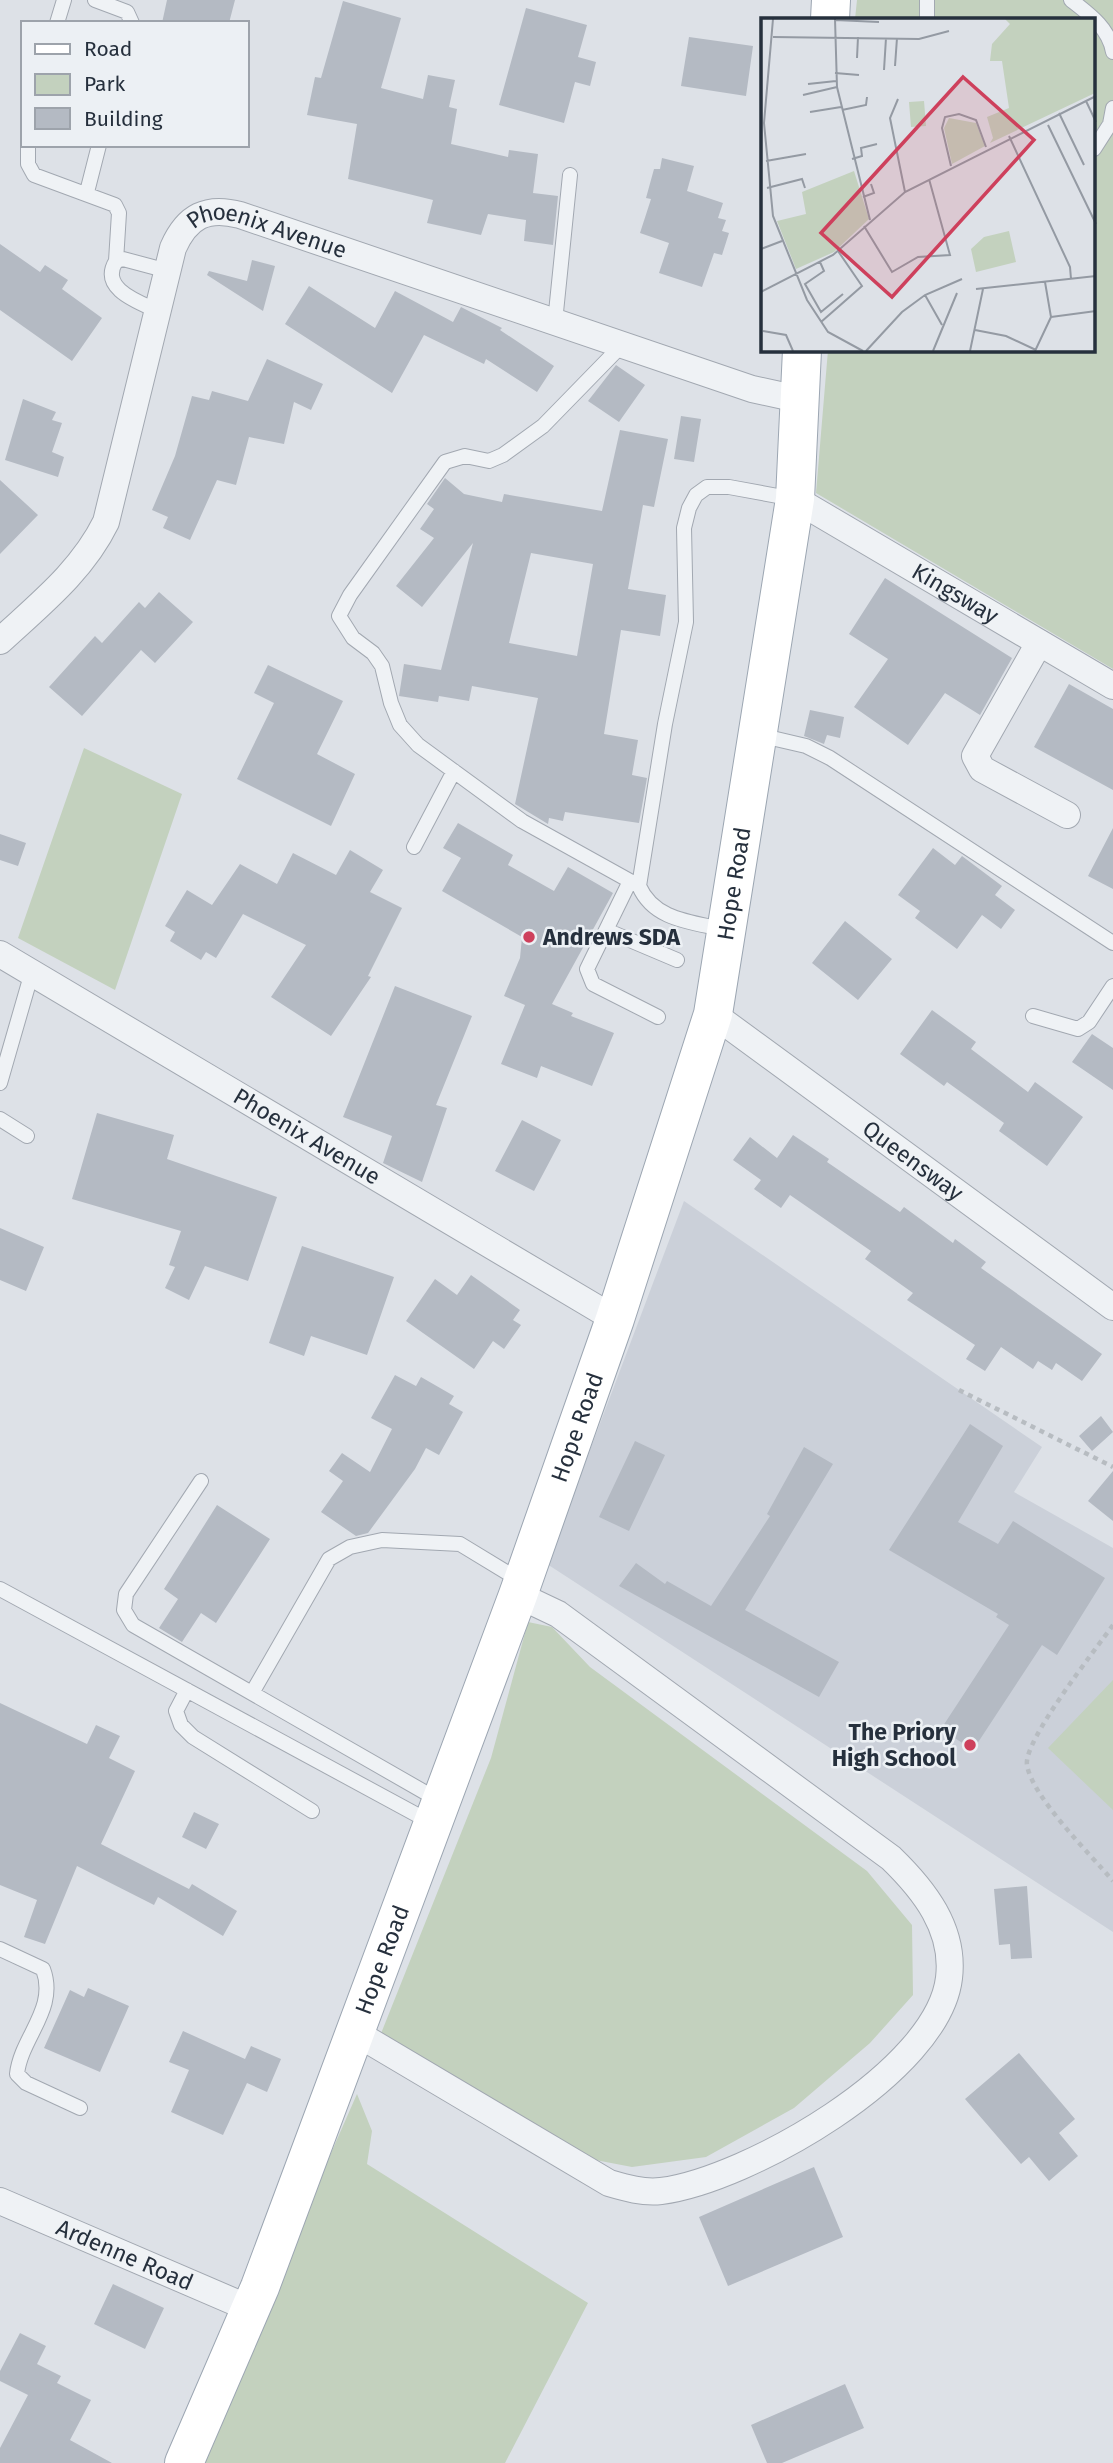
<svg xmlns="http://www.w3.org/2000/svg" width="1113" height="2463" viewBox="0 0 1113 2463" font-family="'Fira Sans',sans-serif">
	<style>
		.built { fill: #cbd0d9 }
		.green { fill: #c3d1be }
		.building { fill: #b4bac3; fill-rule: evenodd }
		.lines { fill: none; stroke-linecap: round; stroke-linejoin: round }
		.lane-casing { stroke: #a2a8b1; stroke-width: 16 }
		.street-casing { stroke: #a2a8b1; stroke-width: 28 }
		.primary-casing { stroke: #9ca6b2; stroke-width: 40 }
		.path { stroke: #b7bcc1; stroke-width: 4.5; stroke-dasharray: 5 5; stroke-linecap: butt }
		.lane { stroke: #eff2f5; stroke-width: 14 }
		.street { stroke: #eff2f5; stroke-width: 26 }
		.primary { stroke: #fff; stroke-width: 38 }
		.poi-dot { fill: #ce405c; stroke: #ecf0f4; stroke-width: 2.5 }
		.labels { text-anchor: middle; stroke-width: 5; stroke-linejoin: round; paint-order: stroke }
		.street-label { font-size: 23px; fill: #26303d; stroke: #ecf0f4 }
		.poi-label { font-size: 23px; font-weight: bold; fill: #26303d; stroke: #ecf0f4; text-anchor: start }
		.inset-road { fill: none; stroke: #949aa3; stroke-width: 2 }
		.view { fill: #ce405c; fill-opacity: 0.15; stroke: #ce405c; stroke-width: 3.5 }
		.inset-edge { fill: none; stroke: #26303d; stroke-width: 3.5 }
	</style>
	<rect width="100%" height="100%" fill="#dde1e7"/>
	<!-- built -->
	<path class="built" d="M684 1201 1042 1447 1014 1492 1113 1548V1932L547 1564Z"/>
	<!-- green -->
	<path class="green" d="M857 0H1113V669L816 493 828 350H1094V19H855Z
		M84 748 182 794 115 990 18 938Z
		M528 1622 552 1627 590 1667 867 1871 912 1925 913 1995 870 2043 794 2108 706 2157 632 2167 585 2158 380 2036 491 1758Z
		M1113 1680V1810L1048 1748Z
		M357 2094 372 2131 367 2164 588 2303 505 2463H200L224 2396Z"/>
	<!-- building -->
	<path class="building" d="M167 0H235L229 23H162Z
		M343 1 401 18 381 88 423 99 428 75 455 80 449 107 457 109 451 144 508 157 509 150 538 154 533 193 558 196 553 245 524 241 526 220 488 214 481 235 427 223 433 200 348 179 357 124 307 115 315 77 321 78Z
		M526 8 587 25 578 57 596 62 590 86 575 82 564 123 499 105Z
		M689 37 753 46 746 96 681 86Z
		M662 158 694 166 687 191 723 203 718 218 726 220 722 231 729 233 722 255 714 253 702 287 659 273 669 243 640 233 651 199 646 198 654 169H660Z
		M0 244 40 272 45 265 68 280 62 289 102 318 72 361 0 310Z
		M252 260 275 266 263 311 207 275 209 271 247 281Z
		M309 286 375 328 395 291 453 322 461 307 502 328 500 330 554 366 537 392 486 359 484 364 424 335 392 393 285 324Z
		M267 359 323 384 311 410 294 402 284 444 249 437 236 485 217 480 190 540 163 528 168 517 152 510 175 456 192 396 209 400 212 391 248 401Z
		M616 365 645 385 619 422 588 401Z
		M23 399 56 412 52 420 62 423 52 452 64 457 58 477 5 460Z
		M681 416 701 419 694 462 674 459Z
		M620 430 668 439 654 507 643 505 628 589 666 595 660 636 621 630 604 734 638 740 632 775 647 778 639 823 565 812 563 821 549 818 548 824 515 804 538 698 472 686 469 701 439 696 438 702 399 696 404 664 441 670 473 543 422 607 396 586 434 538 420 529 434 509 427 504 445 478 464 494 502 502 504 494 602 511ZM531 553 593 564 577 656 509 643Z
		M0 480 38 515 0 554Z
		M885 578 1012 658 980 715 945 693 908 745 854 707 888 659 849 634Z
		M159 592 193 622 155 663 141 650 82 716 49 687 95 636 102 643 139 602 145 608Z
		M268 665 343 701 317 754 355 774 331 826 237 779 274 703 254 693Z
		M1069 684 1113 709V790L1034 747Z
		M810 710 844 717 840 738 827 735 824 744 804 736Z
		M458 823 513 855 508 865 554 891 568 867 613 893 552 1004 573 1013 571 1016 614 1033 592 1086 541 1066 537 1078 501 1064 525 1005 504 996 520 958 522 937 442 891 461 858 443 848Z
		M1113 828V889L1088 876Z
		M0 834 26 843 18 866 0 860Z
		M933 848 955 865 962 856 1002 886 995 895 1015 910 1001 929 982 915 957 949 915 918 920 911 898 895Z
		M350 850 383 870 370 892 402 908 368 976 371 977 331 1036 271 997 306 945 243 914 216 958 206 952 201 960 170 941 175 932 165 926 187 890 212 905 240 864 277 884 293 853 336 875Z
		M845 921 892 959 858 1000 812 963Z
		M395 986 472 1016 436 1105 447 1108 422 1182 383 1163 392 1136 343 1117Z
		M932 1010 976 1042 971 1049 1028 1092 1035 1082 1083 1117 1047 1166 999 1131 1004 1123 947 1082 944 1086 900 1054Z
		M1092 1034 1113 1048V1090L1072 1062Z
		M97 1113 174 1135 167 1159 277 1197 248 1281 205 1266 189 1300 165 1288 175 1267 169 1265 181 1231 72 1199Z
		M522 1120 561 1140 534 1191 495 1171Z
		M793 1135 829 1159 827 1162 900 1212 904 1207 953 1243 955 1239 986 1262 981 1268 1102 1354 1082 1381 1056 1363 1052 1370 1038 1361 1033 1369 1001 1347 985 1371 966 1359 975 1345 907 1300 913 1293 865 1259 871 1251 790 1195 781 1208 754 1189 761 1180 733 1160 750 1137 777 1158Z
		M0 1228 44 1247 26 1291 0 1280Z
		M302 1246 394 1277 367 1355 311 1336 304 1356 269 1343Z
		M471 1275 520 1310 513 1320 521 1325 504 1349 493 1341 474 1369 406 1321 435 1279 457 1295Z
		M395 1375 416 1386 421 1377 454 1396 449 1404 463 1412 439 1455 426 1448 415 1469 368 1533 356 1536 321 1512 343 1481 329 1471 342 1453 370 1472 392 1429 371 1418Z
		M1101 1416 1113 1432 1092 1451 1079 1436Z
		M970 1424 1003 1446 958 1522 998 1544 1013 1521 1105 1578 1057 1655 1042 1645 973 1750 941 1729 1009 1625 996 1617 998 1614 889 1550Z
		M635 1441 665 1455 629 1531 599 1517Z
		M804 1447 833 1464 745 1610 839 1662 819 1697 619 1586 636 1563 665 1584 667 1581 711 1606 770 1516 767 1514Z
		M1113 1471V1521L1088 1501Z
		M217 1505 270 1539 216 1623 201 1613 182 1642 159 1628 178 1599 164 1589Z
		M0 1703 87 1744 96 1725 120 1736 109 1758 135 1771 101 1844 189 1889 192 1884 237 1911 223 1936 158 1897 154 1905 77 1866 45 1944 24 1937 37 1900 0 1885Z
		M194 1812 219 1824 206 1849 182 1837Z
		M1027 1886 1032 1958 1011 1959 1010 1944 999 1945 994 1889Z
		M88 1988 129 2006 100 2072 44 2048 70 1990 84 1997Z
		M183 2031 245 2059 251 2046 281 2059 267 2092 247 2083 223 2135 171 2112 189 2070 169 2062Z
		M1019 2053 1075 2119 1059 2133 1078 2156 1049 2181 1029 2157 1021 2164 965 2099Z
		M814 2167 843 2237 728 2286 699 2217Z
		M113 2284 164 2308 145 2349 94 2324Z
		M20 2333 46 2346 37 2364 61 2376 57 2383 91 2400 70 2440 112 2463H0V2448L28 2395 0 2381V2371Z
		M845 2384 864 2428 782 2463H767L751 2425Z"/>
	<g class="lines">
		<!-- lane casing -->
		<g class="lane-casing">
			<path id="lane" d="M95 0 127 12 132 23
				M927 0V19
				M1071 0C1089 14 1109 28 1113 52
				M57 23 64 0
				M28 145V164L34 175 115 205 119 213 116 261
				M1094 149 1110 124 1113 108
				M87 192 99 145
				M158 311C139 302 99 289 116 261L123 259 168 271
				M555 322 570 175
				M622 345 543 426 503 455 489 461 465 456 445 462 350 595 339 616 353 638 373 653 382 666 391 703 400 725 418 745 522 821 639 886
				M759 735 806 746 830 758 1113 943
				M414 847 454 771
				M630 881 587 969 593 984 658 1017
				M606 930 677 960
				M726 930C693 922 654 921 639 886L665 724 686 622 684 528 689 508 696 495 707 487H729L794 499
				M1033 1016 1078 1029 1089 1022 1113 986
				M0 1083 32 972
				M0 1119 27 1136
				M201 1481 126 1594 124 1610 133 1625 440 1801
				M0 1589 432 1823
				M187 1690 176 1711 181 1725 193 1737 312 1811
				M252 1693 329 1559 350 1547 382 1540 460 1544 521 1581
				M0 1949 43 1969C58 2009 21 2037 17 2074L26 2083 80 2108"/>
		</g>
		<!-- street casing -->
		<g class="street-casing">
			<g id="street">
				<path id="s1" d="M795 499 1113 686"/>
				<path id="s2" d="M0 641C40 604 82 571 106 522L173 248C187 216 207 206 240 215L752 389 798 399"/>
				<path d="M1039 643 975 756 982 769 1067 815"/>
				<path id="s3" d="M0 954 615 1319"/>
				<path id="s4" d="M713 1014 1113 1307"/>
				<path d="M356 2033 609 2183C626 2188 643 2193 661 2191 747 2180 938 2072 949 1978 955 1929 924 1890 891 1858L558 1614 518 1595"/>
				<path id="s5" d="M0 2201 251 2309"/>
			</g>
		</g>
		<!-- primary casing -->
		<g class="primary-casing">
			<g id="primary">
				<path d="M830 19 831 0"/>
				<path id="s6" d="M184 2463 260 2287 518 1595 615 1319 713 1014 795 499 802 350"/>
			</g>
		</g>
		<!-- path -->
		<path class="path" d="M959 1390 1113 1467
			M1113 1625C1096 1649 1023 1741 1027 1765 1032 1797 1091 1855 1113 1881"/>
		<!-- lane -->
		<use href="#lane" class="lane"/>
		<!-- street -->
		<use href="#street" class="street"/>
		<!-- primary -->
		<use href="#primary" class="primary"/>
	</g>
	<!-- markers -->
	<g class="poi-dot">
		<circle cx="529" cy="937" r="7"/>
		<circle cx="970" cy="1745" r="7"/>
	</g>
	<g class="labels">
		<!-- street labels -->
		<g class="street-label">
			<text dy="8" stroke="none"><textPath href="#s2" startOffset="555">Phoenix Avenue</textPath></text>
			<text dy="8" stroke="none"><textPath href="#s1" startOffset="186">Kingsway</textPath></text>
			<text dy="8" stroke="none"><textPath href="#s6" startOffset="1675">Hope Road</textPath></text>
			<text dy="8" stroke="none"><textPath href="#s3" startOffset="357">Phoenix Avenue</textPath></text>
			<text dy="8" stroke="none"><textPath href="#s4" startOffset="248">Queensway</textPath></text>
			<text dy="8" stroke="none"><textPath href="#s6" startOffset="1108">Hope Road</textPath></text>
			<text dy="8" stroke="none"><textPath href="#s6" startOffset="541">Hope Road</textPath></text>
			<text dy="8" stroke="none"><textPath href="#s5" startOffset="136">Ardenne Road</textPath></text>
		</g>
		<!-- poi labels -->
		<g class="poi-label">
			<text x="543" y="945">Andrews SDA</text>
			<text x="956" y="1740" text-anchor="end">The Priory<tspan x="956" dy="26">High School</tspan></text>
		</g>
	</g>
	<!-- overview -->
	<g transform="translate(761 18)">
		<rect width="334" height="334" fill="#dde1e7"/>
		<path d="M244 1H334V75L229 125 232 120 226 99 248 90 241 43H229L231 26 249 6ZM163 83 165 108 150 109 148 84ZM188 100 215 105 224 128 191 146 183 110ZM93 153 108 201 73 234 35 251 16 203 45 196 41 174ZM248 213 255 244 215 254 210 231 223 219Z" fill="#c3d1be"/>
		<path class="inset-road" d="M12 1 3 105 12 198 46 282 67 314 102 333M74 1 76 69 109 202M74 2 118 4M12 19 158 21 188 13M96 40 97 19M134 48 136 20M123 52 125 20M74 55 98 57M47 66 75 63M42 77 76 69M137 81 129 100 144 174M325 83 335 104M81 92 105 87 106 79M49 94 80 89M298 95 323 147M287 107 335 206M248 118 309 249 310 261M91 141 101 138 100 130 116 126M5 143 45 136M190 148 181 110 184 99 198 96 215 102 225 129M6 170 41 161 44 170M102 179 113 175 110 166M103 208 131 254 157 239 189 237 168 161M0 231 21 223M59 244 63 253 44 266 60 294 82 276M215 271 335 258M0 274 72 237 144 174 335 78M164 277 181 307M290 299 335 293M60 304 101 268 77 233M214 312 245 318 275 332M2 313 25 317 32 333M105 333 141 294 164 277 201 261M172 333 196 275M209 333 222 271M274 333 290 299 284 264"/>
		<path class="view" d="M202 59 273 122 131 279 60 215Z"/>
		<rect width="334" height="334" class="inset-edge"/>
	</g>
	<!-- legend -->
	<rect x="21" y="21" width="228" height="126" fill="#ecf0f4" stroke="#9da3ab" stroke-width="2"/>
	<rect x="35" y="44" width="35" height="10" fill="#ffffff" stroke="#9da3ab" stroke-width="2"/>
	<text x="84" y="56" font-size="21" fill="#26303d">Road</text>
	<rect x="35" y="74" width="35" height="21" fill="#c3d1be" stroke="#9da3ab" stroke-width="2"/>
	<text x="84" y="91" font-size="21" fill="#26303d">Park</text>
	<rect x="35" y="108" width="35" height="21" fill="#b4bac3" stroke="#9da3ab" stroke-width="2"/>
	<text x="84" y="126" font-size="21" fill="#26303d">Building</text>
</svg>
